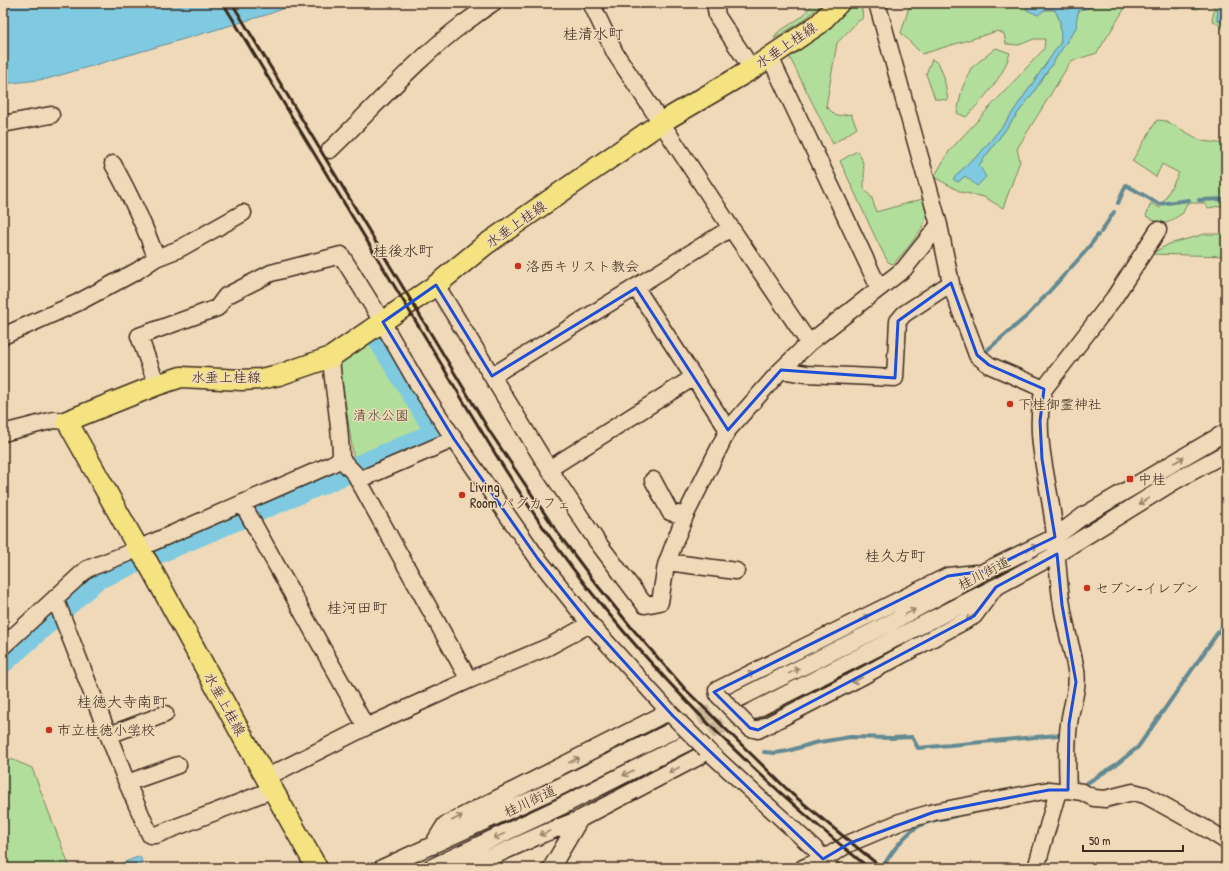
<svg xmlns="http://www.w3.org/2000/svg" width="1229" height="871" viewBox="0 0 1229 871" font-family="'Patrick Hand','Klee One',sans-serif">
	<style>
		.green { fill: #b2de9b; stroke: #76845c }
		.water { fill: #80cae1; stroke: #648a93 }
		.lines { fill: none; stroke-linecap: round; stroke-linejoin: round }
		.stream { stroke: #648a93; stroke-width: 4 }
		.river { stroke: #80cae1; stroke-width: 24 }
		.minor-tunnel { stroke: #ccb699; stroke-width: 16; stroke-dasharray: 16 8; stroke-linecap: butt }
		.minor-casing { stroke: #3b2a1e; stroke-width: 19 }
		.major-casing { stroke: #3b2a1e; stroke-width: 23 }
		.minor { stroke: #f0d9b8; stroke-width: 16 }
		.major { stroke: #f5e382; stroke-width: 20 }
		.rail { stroke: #3b2a1e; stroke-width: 3 }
		.minor-bridge-casing { stroke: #3b2a1e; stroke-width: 19; stroke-linecap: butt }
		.minor-bridge { stroke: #f0d9b8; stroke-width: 16 }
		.oneway { stroke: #96826b }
		.marked { fill: none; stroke: #1d4ed8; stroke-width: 3; stroke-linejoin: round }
		.poi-dot { fill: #c8321e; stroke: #f0d9b8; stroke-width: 1.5 }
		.labels { text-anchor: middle; stroke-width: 3; stroke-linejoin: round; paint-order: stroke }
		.street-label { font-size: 14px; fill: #3b2a1e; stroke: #f0d9b8 }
		.poi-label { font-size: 14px; fill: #3b2a1e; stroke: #f0d9b8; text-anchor: start }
		.park-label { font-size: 14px; fill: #4d4531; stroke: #f0d9b8 }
		.neighbourhood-label { font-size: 15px; fill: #3b2a1e; stroke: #f0d9b8 }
	</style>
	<rect width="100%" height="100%" fill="#f0d9b8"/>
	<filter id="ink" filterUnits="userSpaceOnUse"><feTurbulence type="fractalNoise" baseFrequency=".025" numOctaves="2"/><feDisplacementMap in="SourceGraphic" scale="8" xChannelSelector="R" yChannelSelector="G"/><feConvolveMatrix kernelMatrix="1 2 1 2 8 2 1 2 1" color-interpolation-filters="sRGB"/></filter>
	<g filter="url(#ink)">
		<!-- green -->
		<path class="green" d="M813 3H823L805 19 774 39 777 33 803 16Z
			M844 3H861L863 18 857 22 837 43 826 106 836 116 851 114 857 128 833 144 789 56 791 47Z
			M908 3H1027V10H1055L1060 21 1061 42 1006 122 977 157 971 160 954 179 958 182 979 165 1033 93 1077 26 1075 22 1079 10 1091 7 1097 3H1128L1097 53 1071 61 1017 149 1020 161 1003 208 984 197 961 192 934 177 950 150 1044 49 1045 39H1034L1019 45 1006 44 1004 34 998 31 922 54 901 33 909 7Z
			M1164 3H1170L1175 7 1190 3 1197 7 1204 3H1208L1196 9 1187 6 1176 9Z
			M1210 3H1221L1218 8 1217 19 1226 26V30L1212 20 1215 8Z
			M996 48 1010 53C1003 78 984 98 966 117L957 113 962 89 971 68Z
			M932 59 939 64 944 77 948 100 935 99 926 74Z
			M1157 120 1166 121 1202 141 1226 144V205L1208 208 1204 203H1187L1183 213 1167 223 1155 221 1146 216 1151 203 1160 208 1179 173 1162 164 1156 177 1132 161Z
			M857 151C866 162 864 176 864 189L872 198 876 212 926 198C926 206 927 213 925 220 922 232 902 255 893 264L888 262 877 241 840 161Z
			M1205 234H1226V256L1151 254 1169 244Z
			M373 338 431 431 357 463 354 460 340 368 344 356Z
			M11 759 32 768 70 868H3V763Z"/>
		<!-- water -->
		<path class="water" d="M3 3H298L266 15 47 79 3 84Z
			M1027 3H1032L1031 4 1035 8 1042 3H1060L1067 10 1078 3H1097L1091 7 1079 10 1076 22 1077 26 1033 93 979 165 986 177 977 186 965 176 958 182 953 179 971 160 977 157 1006 122 1061 42 1060 21 1055 10 1046 9 1038 15 1027 10Z
			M1221 3H1226V26L1217 19 1218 8Z
			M140 856 144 868H110Z"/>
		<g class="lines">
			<!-- stream -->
			<path class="stream" d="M1199 200 1226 199
				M1118 203 1126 185 1159 204 1189 200
				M1101 232 1114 212
				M985 352 1027 316 1085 252 1098 235
				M764 752 775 753 788 751 814 743 850 737 892 738 912 737 918 748 1058 735
				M1084 785 1117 764 1138 747 1226 621
				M882 868C891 853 903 835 919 826 929 820 943 819 955 816"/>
			<!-- river -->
			<path class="river" d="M3 661 96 578 434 435 436 430 379 338"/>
			<!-- minor-tunnel -->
			<path class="minor-tunnel" d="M676 729 734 701
				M688 742 747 714"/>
			<!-- minor casing -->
			<g class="minor-casing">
				<path id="minor" d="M591 3 615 53 731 228 809 343
					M715 3 717 16 752 69
					M877 3 939 225 952 288 977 355 989 365 1044 389C1033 430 1046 471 1052 512 1057 543 1057 574 1062 605 1065 627 1072 648 1076 670 1079 689 1071 705 1069 724 1066 745 1067 768 1068 790
					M770 57 879 288
					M3 124 51 115
					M330 150C374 108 414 61 463 24 473 17 483 9 493 3
					M113 164C130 195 145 225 156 258
					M436 285 549 469 596 540 645 605 660 602 666 565 677 536 685 516 728 430 781 370 809 343 904 269 939 225
					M636 288 728 430
					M3 336 77 303 137 271 156 258 179 249 243 213
					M781 370 806 374 895 378 898 321 904 314 951 283
					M492 376 731 228
					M157 385 139 336 217 308 226 296 271 273 341 255 374 308 416 381 454 439 538 559 590 624 673 716
					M1044 389 1114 298 1158 230
					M3 433 54 420 67 421
					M341 459 355 474 469 680
					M549 469 694 377
					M359 480 454 439
					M653 480 670 512 685 516
					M242 503 366 727
					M667 562 736 571
					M55 598 127 783 150 835H156L274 789
					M3 646 87 569 126 554 330 465 341 459C341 425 333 391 331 357
					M718 695 717 690 948 576 976 573
					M734 701 892 622 985 571 1055 537 1083 516 1226 432
					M747 714 996 587 1057 554 1175 481 1226 453
					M750 728 758 730 863 676 974 616 993 590
					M109 735 165 714
					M267 777 366 727 469 680 548 647 590 624
					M127 783 178 765
					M432 846 445 825 664 714 673 716
					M441 863 471 866 543 834 580 819 700 756 706 749 816 850 831 868
					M382 868 551 791 676 729
					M430 868 560 807 688 742
					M551 868 580 819
					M803 868 823 859 850 843 900 822 934 812 1049 790 1058 791 1068 790 1082 792 1094 798 1105 799 1133 792 1145 795 1210 831 1226 841
					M1036 868 1058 791"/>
			</g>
			<!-- major casing -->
			<g class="major-casing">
				<path id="major" d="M317 868 243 737 148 563 138 548 67 421 157 385 181 377 242 380 260 379 279 375 331 357 436 285 485 245 662 122 752 69 819 24 839 3"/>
			</g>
			<!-- minor -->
			<use href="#minor" class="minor"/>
			<!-- major -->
			<use href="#major" class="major"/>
			<!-- rail -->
			<path class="rail" d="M223 3C289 112 355 221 421 330 473 417 524 507 587 587 670 691 765 785 869 868
				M232 3 490 432 557 532 593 580 631 627 686 690 749 752 792 794 882 868"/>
			<!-- minor-bridge casing -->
			<g class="minor-bridge-casing">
				<path id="minor-bridge" d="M718 695 750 728
					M673 716 706 749"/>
			</g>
			<!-- minor-bridge -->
			<use href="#minor-bridge" class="minor-bridge"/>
		</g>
		<!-- one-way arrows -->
		<defs><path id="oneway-shaft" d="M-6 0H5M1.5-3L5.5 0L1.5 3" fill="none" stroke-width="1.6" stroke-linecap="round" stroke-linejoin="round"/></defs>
		<g class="oneway">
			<use href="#oneway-shaft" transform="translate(1179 460) rotate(-30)"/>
			<use href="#oneway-shaft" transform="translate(1144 501) rotate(149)"/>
			<use href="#oneway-shaft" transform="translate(1032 548) rotate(-27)"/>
			<use href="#oneway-shaft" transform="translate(910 612) rotate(-29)"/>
			<use href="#oneway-shaft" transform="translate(971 617) rotate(145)"/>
			<use href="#oneway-shaft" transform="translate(864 618) rotate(-26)"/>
			<use href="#oneway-shaft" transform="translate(794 671) rotate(-26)"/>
			<use href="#oneway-shaft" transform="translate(748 675) rotate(-26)"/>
			<use href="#oneway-shaft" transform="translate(857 680) rotate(153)"/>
			<use href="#oneway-shaft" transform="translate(574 760) rotate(-27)"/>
			<use href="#oneway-shaft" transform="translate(674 770) rotate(152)"/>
			<use href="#oneway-shaft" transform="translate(628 773) rotate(153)"/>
			<use href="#oneway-shaft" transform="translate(457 818) rotate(-27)"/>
			<use href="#oneway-shaft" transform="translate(545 833) rotate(157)"/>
			<use href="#oneway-shaft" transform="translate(499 836) rotate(155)"/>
		</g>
	</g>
	<!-- marked area -->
	<path class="marked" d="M951 283 977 355 989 365 1044 389 1040 421 1042 459 1055 537 985 571 948 576 714 692 750 728 758 730 974 616 996 587 1057 554 1062 605 1076 682 1069 724 1068 790H1049L934 812 850 843 823 859 673 716 590 624 538 559 454 439 383 322 436 285 492 376 636 288 728 430 781 370 895 378 898 321Z"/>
	<!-- markers -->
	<g class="poi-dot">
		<circle cx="518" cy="266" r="4"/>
		<circle cx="1010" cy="404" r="4"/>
		<rect x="1126" y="475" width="8" height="8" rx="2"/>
		<circle cx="462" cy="495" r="4"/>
		<circle cx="1087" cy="588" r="4"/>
		<circle cx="49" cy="730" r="4"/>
	</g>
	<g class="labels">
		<!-- street labels -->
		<g class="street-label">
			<text transform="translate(786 45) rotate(-34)" y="5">水垂上桂線</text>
			<text transform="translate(516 224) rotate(-35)" y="5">水垂上桂線</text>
			<text x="226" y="382">水垂上桂線</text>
			<text transform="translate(984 573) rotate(-27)" y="5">桂川街道</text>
			<text transform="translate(225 704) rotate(61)" y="5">水垂上桂線</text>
			<text transform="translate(530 801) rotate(-25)" y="5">桂川街道</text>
		</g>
		<!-- poi labels -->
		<g class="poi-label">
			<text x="526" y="271">洛西キリスト教会</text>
			<text x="1018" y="409">下桂御霊神社</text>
			<text x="1138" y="484">中桂</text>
			<text x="470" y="492">Living<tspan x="470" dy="16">Room パグカフェ</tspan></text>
			<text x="1095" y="593">セブン-イレブン</text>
			<text x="57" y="735">市立桂徳小学校</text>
		</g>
		<!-- park labels -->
		<g class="park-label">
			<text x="381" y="420">清水公園</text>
		</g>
		<!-- neighbourhood labels -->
		<g class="neighbourhood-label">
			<text x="593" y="39">桂清水町</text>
			<text x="403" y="256">桂後水町</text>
			<text x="895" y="561">桂久方町</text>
			<text x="357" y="613">桂河田町</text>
			<text x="122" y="707">桂徳大寺南町</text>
		</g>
	</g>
	<!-- margin -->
	<rect width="1229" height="871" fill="none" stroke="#f0d9b8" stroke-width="16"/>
	<rect x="8" y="8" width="1213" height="855" fill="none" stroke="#3b2a1e" stroke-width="1.5" filter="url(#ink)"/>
	<!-- scale -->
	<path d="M1083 845v6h100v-6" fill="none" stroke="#3b2a1e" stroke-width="2"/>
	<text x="1089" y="845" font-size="12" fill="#3b2a1e" stroke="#f0d9b8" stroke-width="3" paint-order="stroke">50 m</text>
</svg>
